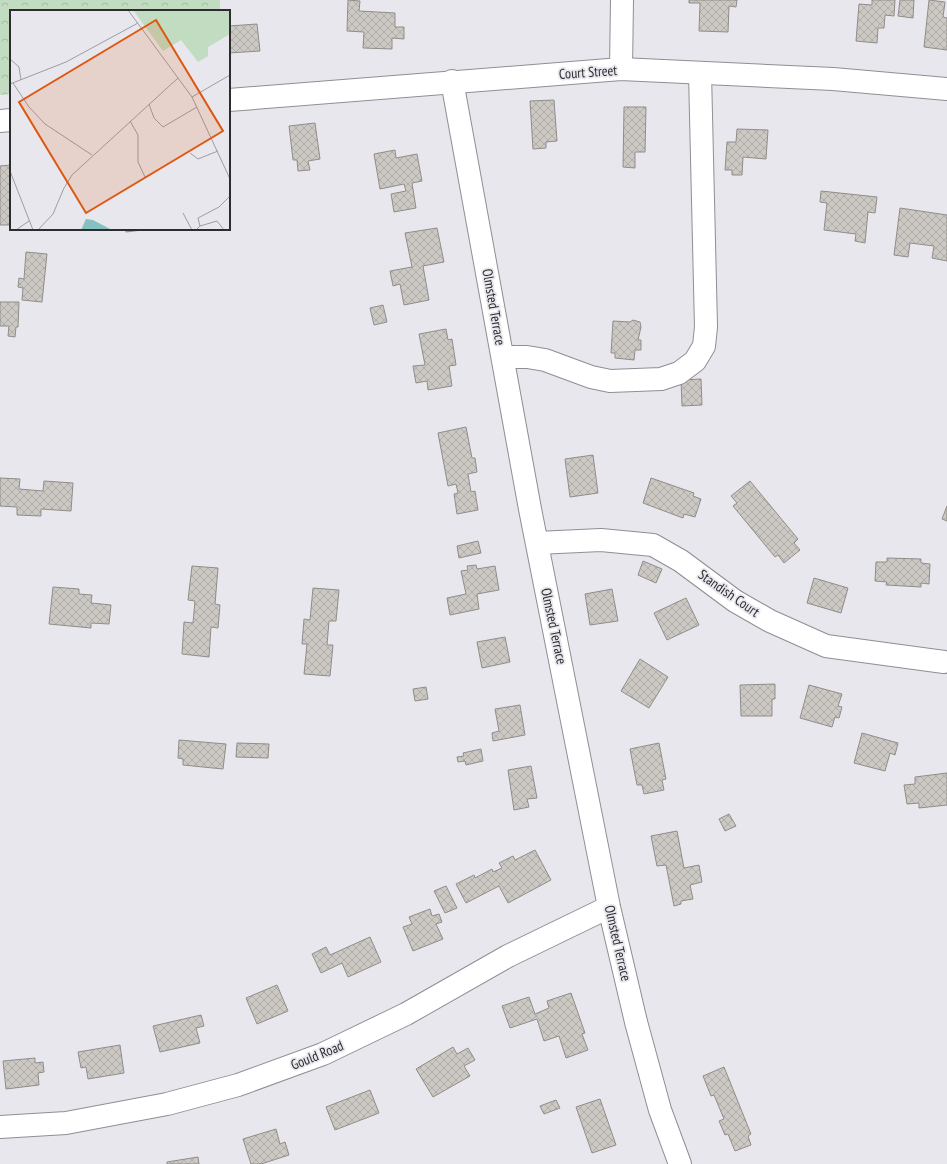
<svg xmlns="http://www.w3.org/2000/svg" width="947" height="1164" viewBox="0 0 947 1164" font-family="'PT Sans Narrow',sans-serif">
	<style>
		.park { fill: url(#park-crowns) }
		.building { fill: url(#building-cross-hatch); stroke: #908d89 }
		.lines { fill: none; stroke-linecap: round; stroke-linejoin: round }
		.minor-casing { stroke: #908e94; stroke-width: 24 }
		.major-casing { stroke: #908e94; stroke-width: 24 }
		.minor { stroke: #fff; stroke-width: 22 }
		.major { stroke: #fff; stroke-width: 22 }
		.labels { text-anchor: middle; stroke-width: 3.5; stroke-linejoin: round; paint-order: stroke }
		.street-label { font-size: 14px; fill: #2d2d2f; stroke: #e8e7ed }
		.inset-road { fill: none; stroke: #9d9da1; stroke-width: 1 }
		.view { fill: #df570e; fill-opacity: 0.15; stroke: #df570e; stroke-width: 2 }
		.inset-edge { fill: none; stroke: #2d2d2f; stroke-width: 2 }
	</style>
	<defs>
		<pattern id="park-crowns" width="20" height="18" patternUnits="userSpaceOnUse"><rect width="20" height="18" fill="#c1dcc1"/><path d="M2 6a3 3 0 1 1 6 0M12 15a3 3 0 1 1 6 0" fill="none" stroke="#a6bda6"/></pattern>
		<pattern id="building-cross-hatch" width="8" height="8" patternUnits="userSpaceOnUse"><rect width="8" height="8" fill="#ccc8c3"/><path d="M0 0l8 8M0 8l8-8" fill="none" stroke="#b0aca8"/></pattern>
	</defs>
	<rect width="100%" height="100%" fill="#e8e7ed"/>
	<!-- park -->
	<path class="park" d="M0 0H220V11H11V94L0 95Z"/>
	<!-- building -->
	<path class="building" d="M348 0 360 1 359 11 395 13V27H404V39L392 38V49L363 48 364 32 347 31Z
		M689 0H737L736 7 729 6 728 32 699 31 700 3H689Z
		M872 0H895L894 16 885 15 884 28H878L877 43 856 41 859 4 872 5Z
		M900 0H914L913 18 898 16Z
		M929 0 945 2 943 17 947 18V50L924 47Z
		M257 24 260 51 229 53V26Z
		M554 100 557 141 546 142V148L533 149 530 101Z
		M624 107H646L645 152H635V168L623 167Z
		M315 123 320 159 308 161 310 170 298 171 297 160H293L289 126Z
		M737 129 768 130 766 159 743 157 742 175H732V170H725L727 142H736Z
		M395 150 396 158 417 154 422 181 412 183 416 208 394 212 391 194 406 191 404 184 380 189 374 154Z
		M11 165V225H0V166Z
		M821 191 877 197 875 213 868 212 865 243 855 241 856 234 824 230 827 203 820 202Z
		M900 208 947 215V261L932 258 934 246 910 243 908 257 894 255Z
		M437 228 444 262 423 266 429 300 404 305 400 284 393 286 390 271 412 267 405 233Z
		M125 229H142V230L126 232Z
		M26 252 47 254 42 302 22 300 23 288 18 287 19 278 24 279Z
		M0 302H19L18 327H16L15 337 8 336 9 326H0Z
		M383 305 387 322 374 325 370 308Z
		M633 320 640 322 641 327 638 340H641V350H635L634 360 615 358V353H611L613 321 630 322Z
		M446 329 448 340 452 339 456 365 449 366 452 386 428 390 427 381 416 383 413 366 425 365 419 334Z
		M701 379 702 405 682 406 681 380Z
		M466 427 472 458H475L477 472 468 474 471 492 475 491 478 510 457 514 454 494 458 493 456 484 448 486 438 433Z
		M593 455 598 493 570 497 565 459Z
		M0 478 20 479 19 489 43 491 44 481 73 483 71 511 41 509V516L17 515V507L0 506Z
		M651 478 694 493 693 496 701 499 695 517 684 514 683 518 643 503Z
		M750 481 798 539 794 543 800 550 784 563 778 555 775 557 733 506 737 503 731 496Z
		M947 506V521L942 519Z
		M478 541 481 553 459 558 457 546Z
		M887 558 921 559V563L930 564 929 584 921 583V587L886 585 887 582 875 581 876 562H887Z
		M643 561 662 569 656 583 638 575Z
		M476 565 477 569 495 566 499 590 477 594 479 609 450 615 447 598 466 594 461 571 468 570 467 566Z
		M192 566 218 568 215 604 220 605 218 628 211 627 209 657 182 654 184 622 193 623 195 601 188 600Z
		M814 578 848 588 841 613 807 603Z
		M53 587 79 589V594L92 595 91 603 111 605 109 624 91 623V628L49 624Z
		M313 588 339 590 336 621H329L327 645H333L330 676 304 674 307 644H302L304 619 310 620Z
		M612 589 618 621 590 625 585 594Z
		M686 598 699 625 667 640 654 613Z
		M505 637 510 662 482 668 477 642Z
		M640 659 668 677 649 708 621 691Z
		M775 684V699H772V716H741L740 685Z
		M809 685 842 694 838 706 842 707 839 718 835 717 832 727 800 718Z
		M426 687 428 699 415 701 413 689Z
		M520 705 525 735 493 741 492 733 499 731 495 709Z
		M862 733 898 743 895 755 890 753 885 771 854 763Z
		M179 740 226 744 223 769 183 765V759L178 758Z
		M237 743 269 744 268 758 236 757Z
		M659 743 666 779 662 780 664 790 644 794 642 785H637L630 749Z
		M481 749 483 761 466 765 465 761 458 762 457 757 464 756 463 753Z
		M531 766 537 798 527 799 529 807 514 810 508 770Z
		M947 773V805L919 808V803L907 804 904 785 915 784V777Z
		M729 814 736 826 725 831 719 819Z
		M677 831 684 868 699 865 702 882 690 885 693 899 681 901V904L674 906 666 865 657 866 651 836Z
		M535 850 551 880 508 903 499 886 466 903 456 884 474 875 475 878 492 869 493 872 502 868 499 863 513 856 515 860Z
		M446 886 457 908 445 913 434 891Z
		M430 909 432 916 439 914 442 922 436 924 443 939 413 951 403 927 412 924 409 917Z
		M370 937 381 962 348 977 342 963 321 973 312 954 326 947 330 955Z
		M277 985 288 1011 257 1024 246 998Z
		M571 993 585 1033 582 1034 588 1050 566 1058 559 1036 544 1041 537 1019 510 1028 502 1006 529 997 535 1014 549 1008 547 1001Z
		M201 1015 204 1026 196 1028 200 1043 160 1052 153 1026Z
		M120 1045 124 1073 88 1079 86 1067 81 1068 78 1052Z
		M453 1047 457 1054 468 1048 475 1060 464 1066 470 1076 433 1097 416 1069Z
		M35 1058V1063L43 1062 44 1072 38 1073 39 1085 6 1089 3 1061Z
		M724 1067 751 1134 748 1136 751 1145 735 1151 728 1134 725 1135 719 1121 724 1119 714 1095 711 1096 703 1076Z
		M370 1090 379 1113 335 1130 326 1107Z
		M600 1099 616 1145 592 1153 576 1107Z
		M556 1100 560 1108 544 1114 540 1106Z
		M276 1129 280 1144 285 1142 289 1155 261 1164H251L243 1139Z
		M198 1157 199 1164H167V1162Z"/>
	<g class="lines">
		<!-- minor casing -->
		<g class="minor-casing">
			<path id="minor" d="M621 69 622 0
				M452 81 530 509 609 907 636 1022 660 1110 680 1164
				M503 357H527L545 360 591 377 610 381 661 379 679 373 695 361 704 346 706 327 700 73
				M537 543 601 540 653 545 681 561 735 601 770 621 826 646 944 662
				M0 1127 66 1123 167 1104 238 1085 323 1054 406 1014 508 956 609 907"/>
		</g>
		<!-- major casing -->
		<g class="major-casing">
			<path id="major" d="M229 100 621 69 833 79 947 89
				M0 121 11 120"/>
		</g>
		<!-- minor -->
		<use href="#minor" class="minor"/>
		<!-- major -->
		<use href="#major" class="major"/>
	</g>
	<g class="labels">
		<!-- street labels -->
		<g class="street-label">
			<text transform="translate(588 72) rotate(-4)" y="5">Court Street</text>
			<text transform="translate(494 307) rotate(80)" y="5">Olmsted Terrace</text>
			<text transform="translate(729 593) rotate(35)" y="5">Standish Court</text>
			<text transform="translate(554 626) rotate(78)" y="5">Olmsted Terrace</text>
			<text transform="translate(618 943) rotate(77)" y="5">Olmsted Terrace</text>
			<text transform="translate(317 1055) rotate(-22)" y="5">Gould Road</text>
		</g>
	</g>
	<!-- overview -->
	<g transform="translate(10 10)">
		<rect width="220" height="220" fill="#e8e7ed"/>
		<path d="M123 0H220V24L198 37V46L188 52 171 30 153 41Z" fill="#c1dcc1"/>
		<path d="M76 209 83 210 102 220H71Z" fill="#86c0c0"/>
		<path class="inset-road" d="M118 0 182 87 220 169M0 49 9 57 11 70M3 73 19 97 35 114 82 145M0 74 56 52 128 13M182 87 220 65M139 94 144 108 153 117 187 97M120 111 128 125V152L135 167M180 143 188 149 208 141M0 161 23 220M173 203 182 220M190 216 188 208 209 197 220 186M6 220 19 211M28 220 43 204 54 178 62 165 168 68M186 220 190 216 207 211 214 220"/>
		<path class="view" d="M146 10 213 121 76 203 9 92Z"/>
		<rect width="220" height="220" class="inset-edge"/>
	</g>
</svg>
